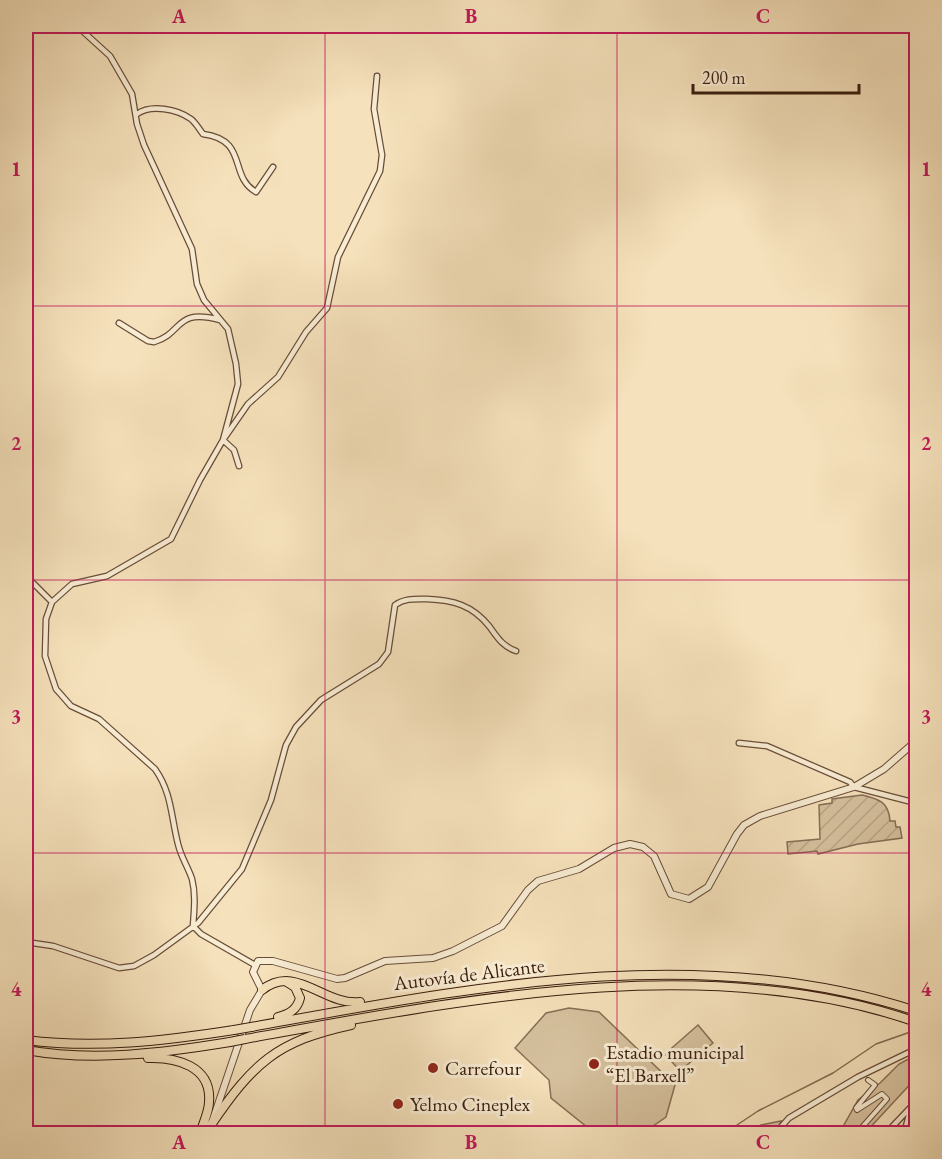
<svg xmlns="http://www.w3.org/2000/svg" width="942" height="1159" viewBox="0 0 942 1159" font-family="'EB Garamond',serif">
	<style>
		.green { fill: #d5c09d; stroke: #876e55; stroke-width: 1.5 }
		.garden { fill: url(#garden-furrows); stroke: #876e55; stroke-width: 1.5 }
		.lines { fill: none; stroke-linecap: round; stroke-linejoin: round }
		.stream { stroke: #836a52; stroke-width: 1.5 }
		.pedestrian-casing { stroke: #684d38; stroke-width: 6 }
		.minor-casing { stroke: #684d38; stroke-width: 7 }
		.tertiary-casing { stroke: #684d38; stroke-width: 8 }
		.motorway-casing { stroke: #391c0d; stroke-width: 10 }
		.pedestrian { stroke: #f8ecd3; stroke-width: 4 }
		.minor { stroke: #f8ecd3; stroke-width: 4.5 }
		.tertiary { stroke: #f8ecd3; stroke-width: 6 }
		.motorway { stroke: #f5e1bb; stroke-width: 8 }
		.motorway-bridge-casing { stroke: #391c0d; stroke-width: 10; stroke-linecap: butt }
		.motorway-bridge { stroke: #f5e1bb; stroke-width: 8 }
		.grid { fill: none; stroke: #c2185b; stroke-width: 1.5; stroke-opacity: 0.55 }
		.poi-dot { fill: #8f2418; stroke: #f8ecd3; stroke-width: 2 }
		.labels { text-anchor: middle; stroke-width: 6; stroke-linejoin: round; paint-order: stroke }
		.street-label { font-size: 20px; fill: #391c0d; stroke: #f8ecd3 }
		.poi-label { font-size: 20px; fill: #391c0d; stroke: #f8ecd3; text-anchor: start }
		.neatline { fill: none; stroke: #c2185b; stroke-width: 2 }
		.grid-label { font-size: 20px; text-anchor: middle; font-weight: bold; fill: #c2185b }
	</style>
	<defs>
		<pattern id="garden-furrows" width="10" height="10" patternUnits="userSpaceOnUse" patternTransform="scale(1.5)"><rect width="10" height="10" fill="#d5c09d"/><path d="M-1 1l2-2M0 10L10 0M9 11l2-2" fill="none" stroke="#b8a486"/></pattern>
	</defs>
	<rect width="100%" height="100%" fill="#f5e1bb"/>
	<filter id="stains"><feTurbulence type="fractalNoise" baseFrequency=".00333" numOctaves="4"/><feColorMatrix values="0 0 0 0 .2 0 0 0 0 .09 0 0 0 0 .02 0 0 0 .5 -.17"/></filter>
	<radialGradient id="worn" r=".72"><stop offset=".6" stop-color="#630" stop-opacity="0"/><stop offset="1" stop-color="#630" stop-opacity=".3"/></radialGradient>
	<!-- green -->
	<path class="green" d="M569 1008 599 1012 675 1085 666 1117 643 1133H609L603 1129 587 1127 551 1098 549 1080 515 1048 546 1013Z
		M698 1025 713 1043 680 1071 665 1054Z
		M916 1055V1078L865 1133 836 1134 841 1130 858 1100 880 1083 899 1064Z
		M781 1121 777 1133H745L761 1125Z"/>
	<!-- garden -->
	<path class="garden" d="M862 795C879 799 889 802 890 821H895L896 827H900L902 838 858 844 818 854 817 851 788 854 787 842 820 839 819 805 832 803V799Z"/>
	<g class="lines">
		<!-- stream -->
		<path class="stream" d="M734 1127 758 1111 833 1073 876 1044 916 1030"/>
		<!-- pedestrian casing -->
		<g class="pedestrian-casing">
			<path id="pedestrian" d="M856 1134 887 1099 882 1094 857 1110 856 1108 875 1085 868 1080
				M876 1134 891 1128"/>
		</g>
		<!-- minor casing -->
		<g class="minor-casing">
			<path id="minor" d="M77 26 110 56 132 94 137 124 144 145 192 249 197 284 204 300 228 329 236 364 238 384 223 440 200 480 171 539 107 576 72 584 52 602 46 619 45 656 56 689 71 706 99 719 155 769C172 793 171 817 178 844 181 857 188 867 192 879 196 895 194 911 193 926L201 934 255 965
				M137 114C151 104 177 109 191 119 196 123 199 129 203 134 249 140 228 176 256 192L273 167
				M119 323 148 341 154 342C184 333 174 308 220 320
				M239 466 234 450 223 440 248 404 278 377 306 332 327 308 338 257 380 171 382 155 374 109 377 76
				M26 576 52 602
				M739 743 767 746 850 782 854 787 916 803
				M26 942 53 946 119 968 134 966 154 955 198 923 242 869 271 800 286 745 296 727 321 700 379 664 388 652 395 605C405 598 415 599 427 599 453 600 472 605 489 626 497 637 502 646 516 651
				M780 1133 781 1127 789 1118 858 1077 916 1049
				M780 1134H791
				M892 1134 891 1128 910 1108
				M904 1134 911 1107 916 1102"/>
		</g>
		<!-- tertiary casing -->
		<g class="tertiary-casing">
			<path id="tertiary" d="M208 1134 250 1010 262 990 253 972 258 961H273L337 979 345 978 385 961 433 958 453 951 502 926 528 890 538 881 579 869 614 848 630 844 643 847 654 856 671 894 689 899 708 887 737 834 744 825 760 816 854 787 884 769 916 741"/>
		</g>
		<!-- motorway casing -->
		<g class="motorway-casing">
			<path id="motorway" d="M262 990C296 963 324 1006 360 1002
				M278 1017C289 1014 297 1010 300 998L295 987 287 982
				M251 1027C469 988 700 940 916 1011
				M245 1039C457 1001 707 949 916 1022
				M26 1040C96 1049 164 1041 234 1030
				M26 1050C93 1062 163 1053 230 1042
				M148 1058C176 1057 212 1066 209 1102 209 1112 203 1123 200 1134
				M211 1125C253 1063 277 1041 351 1025"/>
		</g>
		<!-- pedestrian -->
		<use href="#pedestrian" class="pedestrian"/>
		<!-- minor -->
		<use href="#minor" class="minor"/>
		<!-- tertiary -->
		<use href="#tertiary" class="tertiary"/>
		<!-- motorway -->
		<use href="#motorway" class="motorway"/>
		<!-- motorway-bridge casing -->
		<g class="motorway-bridge-casing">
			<path id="motorway-bridge" d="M234 1030 251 1027
				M230 1042 245 1039"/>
		</g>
		<!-- motorway-bridge -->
		<use href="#motorway-bridge" class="motorway-bridge"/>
	</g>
	<!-- grid -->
	<path class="grid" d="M325 26V1134M617 26V1134M26 306H916M26 580H916M26 853H916"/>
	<!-- markers -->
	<g class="poi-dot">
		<circle cx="594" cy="1064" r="6"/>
		<circle cx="433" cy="1068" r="6"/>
		<circle cx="398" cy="1104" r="6"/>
	</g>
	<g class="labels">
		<!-- street labels -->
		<g class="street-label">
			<text transform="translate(469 974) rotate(-7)" y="7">Autovía de Alicante</text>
		</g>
		<!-- poi labels -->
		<g class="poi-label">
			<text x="606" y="1059">Estadio municipal<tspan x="606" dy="23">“El Barxell”</tspan></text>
			<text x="445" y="1075">Carrefour</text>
			<text x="410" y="1111">Yelmo Cineplex</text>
		</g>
	</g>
	<!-- margin -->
	<rect width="942" height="1159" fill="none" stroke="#f5e1bb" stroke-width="66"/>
	<!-- scale -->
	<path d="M693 84v9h166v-9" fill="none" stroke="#391c0d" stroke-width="3"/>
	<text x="702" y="84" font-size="18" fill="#391c0d" stroke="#f8ecd3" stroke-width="4.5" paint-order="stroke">200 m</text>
	<rect x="33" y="33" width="876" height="1093" class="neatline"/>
	<g class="grid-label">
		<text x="179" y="23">A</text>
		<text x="471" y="23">B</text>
		<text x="763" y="23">C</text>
		<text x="16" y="176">1</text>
		<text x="926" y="176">1</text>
		<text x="16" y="450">2</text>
		<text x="926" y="450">2</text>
		<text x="16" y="723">3</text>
		<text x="926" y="723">3</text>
		<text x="16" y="996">4</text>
		<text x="926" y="996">4</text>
		<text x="179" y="1149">A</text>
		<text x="471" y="1149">B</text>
		<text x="763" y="1149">C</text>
	</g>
	<rect width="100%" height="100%" filter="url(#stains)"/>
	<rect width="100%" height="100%" fill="url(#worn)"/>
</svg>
